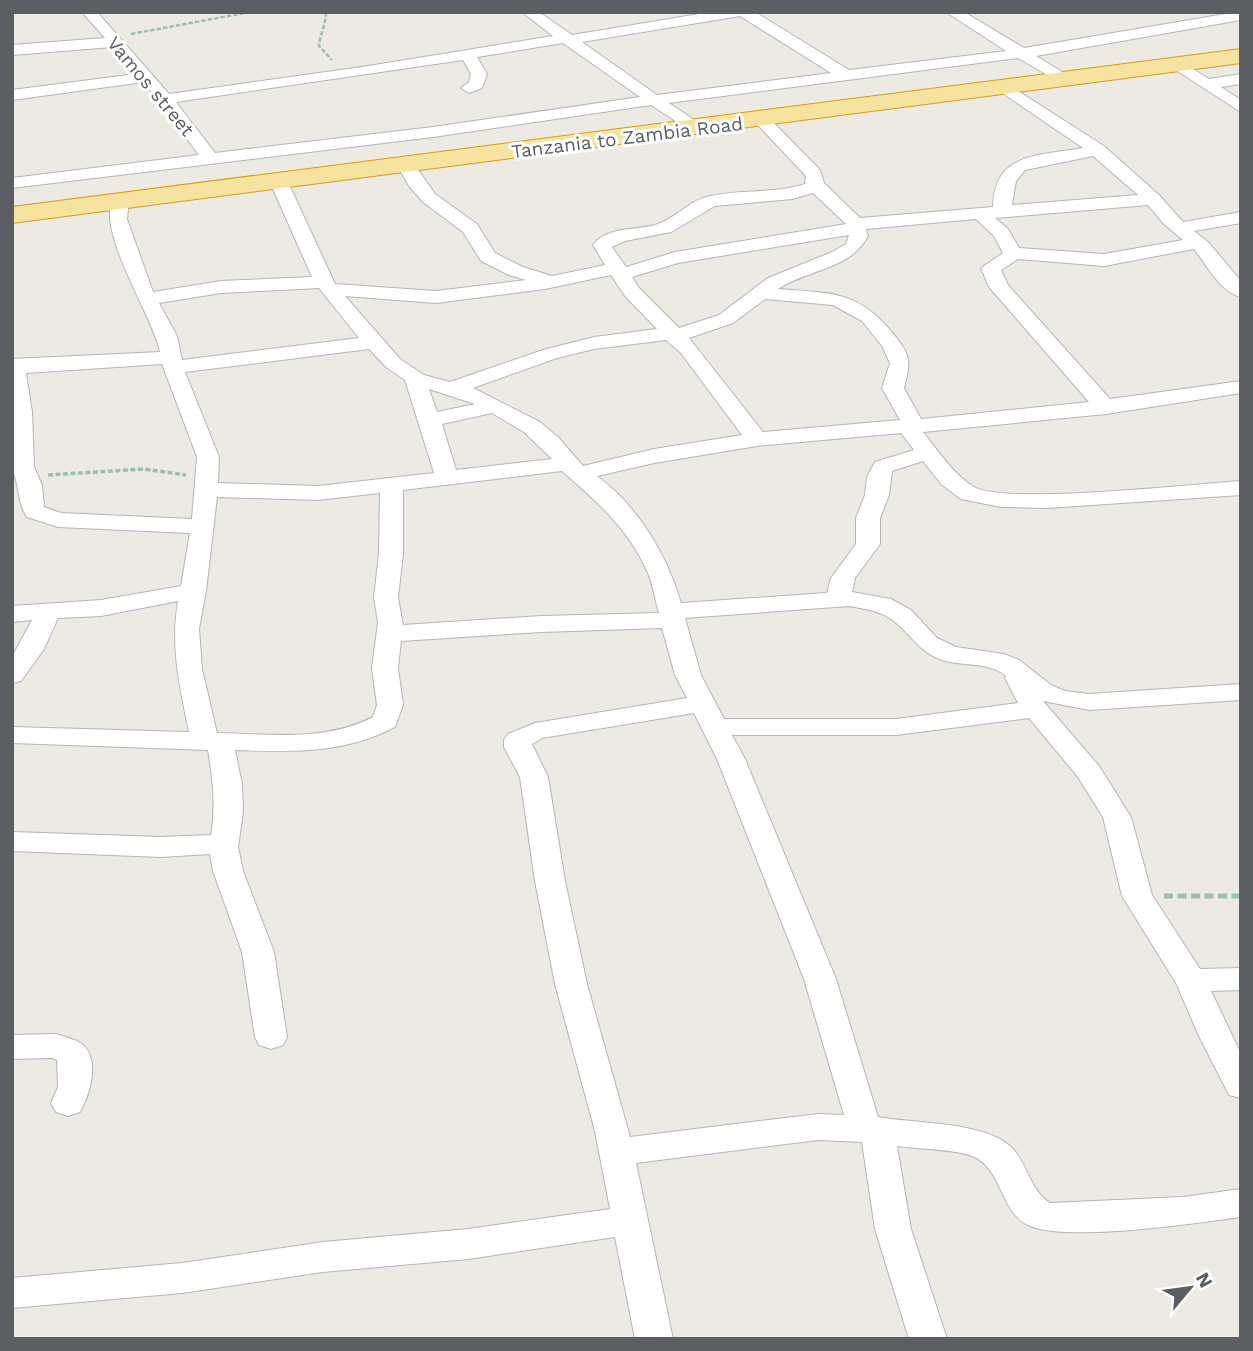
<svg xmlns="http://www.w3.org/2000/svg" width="1253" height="1351" viewBox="0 0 1253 1351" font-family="'Work Sans',sans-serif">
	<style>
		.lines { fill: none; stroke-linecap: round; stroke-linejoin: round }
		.minor-casing { stroke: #b3b5b9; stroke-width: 2 }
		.trunk-casing { stroke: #da9d14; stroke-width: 2 }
		.path-far2 { stroke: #9bc2a6; stroke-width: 2.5; stroke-dasharray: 4.5 2; stroke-linecap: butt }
		.path-far1 { stroke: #9bc2a6; stroke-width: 3.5; stroke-dasharray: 5 2.5; stroke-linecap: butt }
		.path { stroke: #9bc2a6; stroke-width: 5; stroke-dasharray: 9 4.5; stroke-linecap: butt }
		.minor { fill: #fff; fill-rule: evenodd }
		.trunk { fill: #f5e39f; fill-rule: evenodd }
		.labels { text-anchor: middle; stroke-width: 6; stroke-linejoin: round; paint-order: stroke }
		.far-street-label { font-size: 19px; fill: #5b5e62; stroke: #fff }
	</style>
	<rect width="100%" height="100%" fill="#eceae2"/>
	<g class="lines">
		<!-- minor casing -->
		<g class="minor-casing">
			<path id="minor" d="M82 12H97L169 94 362 67 553 36 522 12H539L572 35 711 12H755L849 70 1006 51 946 12H964L1024 48 1237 12H1241V20L1036 56 1069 76 1071 79 1063 84 1018 58 669 103 700 124 702 128 694 133 651 105 433 137 12 188V178L199 155 144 82 12 100V90L136 74 112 47 12 55V45L105 38ZM740 16 831 73 657 95 582 42ZM563 43 640 97 433 127 215 153 176 102 463 60 471 74 469 82 461 88 469 93 482 88 487 74 477 57Z
				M1177 59 1209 79 1241 74V84L1221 87 1241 100V112L1171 67 1169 64Z
				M1004 82 1104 146 1159 195 1183 222 1241 212V223L1194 231 1208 242 1241 281V297C1220 292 1207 265 1194 249L1104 266 1018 259 1001 270 1008 285 1110 399 1241 381V393L1106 414 923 432C938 451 953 474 974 487 1006 505 1194 484 1241 481V495L1047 508 1001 507 961 499 941 484 923 461 892 471 889 495 880 518V544L855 578 852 592 891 599 911 610 937 638 956 647 1004 654 1019 660 1051 685 1065 691 1089 694 1241 684V700L1089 710 1043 701 1099 766 1131 817 1152 895 1200 969 1241 968V990L1211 991 1241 1054V1098L1229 1095 1198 1034 1176 983 1122 896 1103 817 1078 777 1029 718 896 735H732L745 759 836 979 878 1117C915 1124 989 1121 1014 1150 1028 1167 1031 1191 1050 1203L1183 1197 1241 1189V1217C1196 1223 1065 1243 1028 1225 1000 1212 1002 1167 972 1156 954 1149 917 1149 897 1146L911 1229 947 1339H909L875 1229 862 1142 818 1140 636 1163 673 1339H635L615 1237 468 1259 323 1272 182 1293 12 1308V1278L182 1263 323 1242 468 1229 610 1209 595 1131 555 984 535 881 520 777 504 747V740L508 734 535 723 687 698 675 675 662 628 541 632 401 641 398 668 403 705 395 727C344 754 291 752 235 750L242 784 243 812 238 847 243 871 274 952 287 1037 283 1045 271 1049 259 1045 255 1037 242 952 213 871 210 854 161 857 12 851V832L161 837 211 835C216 805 213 780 208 750L12 743V727L189 732C180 688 170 647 178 601L101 616 58 618 44 649 21 681 12 683V657L32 620 12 622V606L101 600 181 586 190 533 58 527 27 517C17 502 20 487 12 468V359L160 352C153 315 94 230 114 196L120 195 129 200 127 219 153 292 221 281 312 277 269 180 278 175 287 180 335 284 436 291 526 280 509 275 481 261 463 232 423 202 409 186 397 165 400 161H412L435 194 477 224 495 253 523 267 552 276 605 265 593 245C607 226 637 231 658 224 677 217 690 200 710 196 741 189 774 194 805 184L806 176 752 119 760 114 766 115 820 170 824 183 860 218 993 207C994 151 1041 156 1083 148L998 90 996 87ZM1093 156 1138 195 1012 205 1016 181 1025 170ZM813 193 846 224 675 252 626 267 612 247 625 241 671 232 715 206 792 199ZM1148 205 1164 224 1183 240 1104 254 1019 248 1008 229 995 218ZM976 219 994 236 1003 253 981 268 989 287 1089 402 921 419 904 388C912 358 910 354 890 330 857 290 827 293 778 289 808 269 850 270 868 236L866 229ZM849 235 846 244 832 252 768 278 719 315 679 328 639 288 632 277 678 263ZM611 275 625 296 657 329 594 337 543 350 450 382 424 375 400 359 345 296 436 303 545 289ZM319 288 359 338 182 360 177 336 159 303 221 293ZM765 299 833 305 862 321 882 346 890 363 882 388 900 420 763 432 689 338 733 323ZM666 340 681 353 742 435 654 449 583 466 558 437 540 422 473 388 557 358 594 349ZM369 349 386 367 405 380 434 473 318 486 218 483 219 457 185 372ZM162 364 197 457 192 519 61 513 44 507 42 485 34 467 32 412 26 373ZM429 389 475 404 437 412ZM492 413 524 432 552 459 456 470 442 424ZM901 433 914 450 875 462 867 477 865 495 856 518V544L831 578 827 593 681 603C667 555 638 506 597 476L654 463 757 446ZM562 471C596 501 628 528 647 571 653 583 655 600 659 613L541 616 403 625 398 598 403 553V490ZM380 493 379 553 374 598 378 622 372 668 377 705 373 717C325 742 269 734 217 733L202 669 199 629 206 591 217 497 318 500ZM849 606C864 609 878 610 891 619 911 633 917 651 942 660 964 667 988 661 1006 676L1005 678 1018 703 896 719H724L701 675 685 618ZM694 713 717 759 804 979 844 1115 818 1114 630 1137 587 984 565 881 548 777 532 744 542 738Z
				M56 1034C65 1037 80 1040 86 1048 99 1065 89 1096 80 1112L68 1116 56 1112 51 1103 58 1087 57 1060 52 1058 12 1059V1035Z"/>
		</g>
		<!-- trunk casing -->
		<g class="trunk-casing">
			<path id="trunk" d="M1241 49V63L12 223V207Z"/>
		</g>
		<!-- path-far2 -->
		<path class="path-far2" d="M326 12C326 24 320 34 319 46L332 60
			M131 34 250 12"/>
		<!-- path-far1 -->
		<path class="path-far1" d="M48 475 144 469 186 475"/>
		<!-- path -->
		<path class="path" d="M1164 896H1241"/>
		<!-- minor -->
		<use href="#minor" class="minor"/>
		<!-- trunk -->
		<use href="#trunk" class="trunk"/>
	</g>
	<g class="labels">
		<!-- far-street labels -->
		<g class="far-street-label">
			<text transform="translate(151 86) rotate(50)" y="7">Vamos street</text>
			<text transform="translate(627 137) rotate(-7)" y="7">Tanzania to Zambia Road</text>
		</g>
	</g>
	<!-- border -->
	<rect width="1253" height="1351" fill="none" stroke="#5b5e62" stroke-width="28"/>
	<!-- north arrow -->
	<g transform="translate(1190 1288) rotate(61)" stroke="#ffffff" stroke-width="5" paint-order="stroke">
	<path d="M0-5L12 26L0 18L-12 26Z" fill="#5b5e62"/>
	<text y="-10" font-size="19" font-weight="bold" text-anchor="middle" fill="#5b5e62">N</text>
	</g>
</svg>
